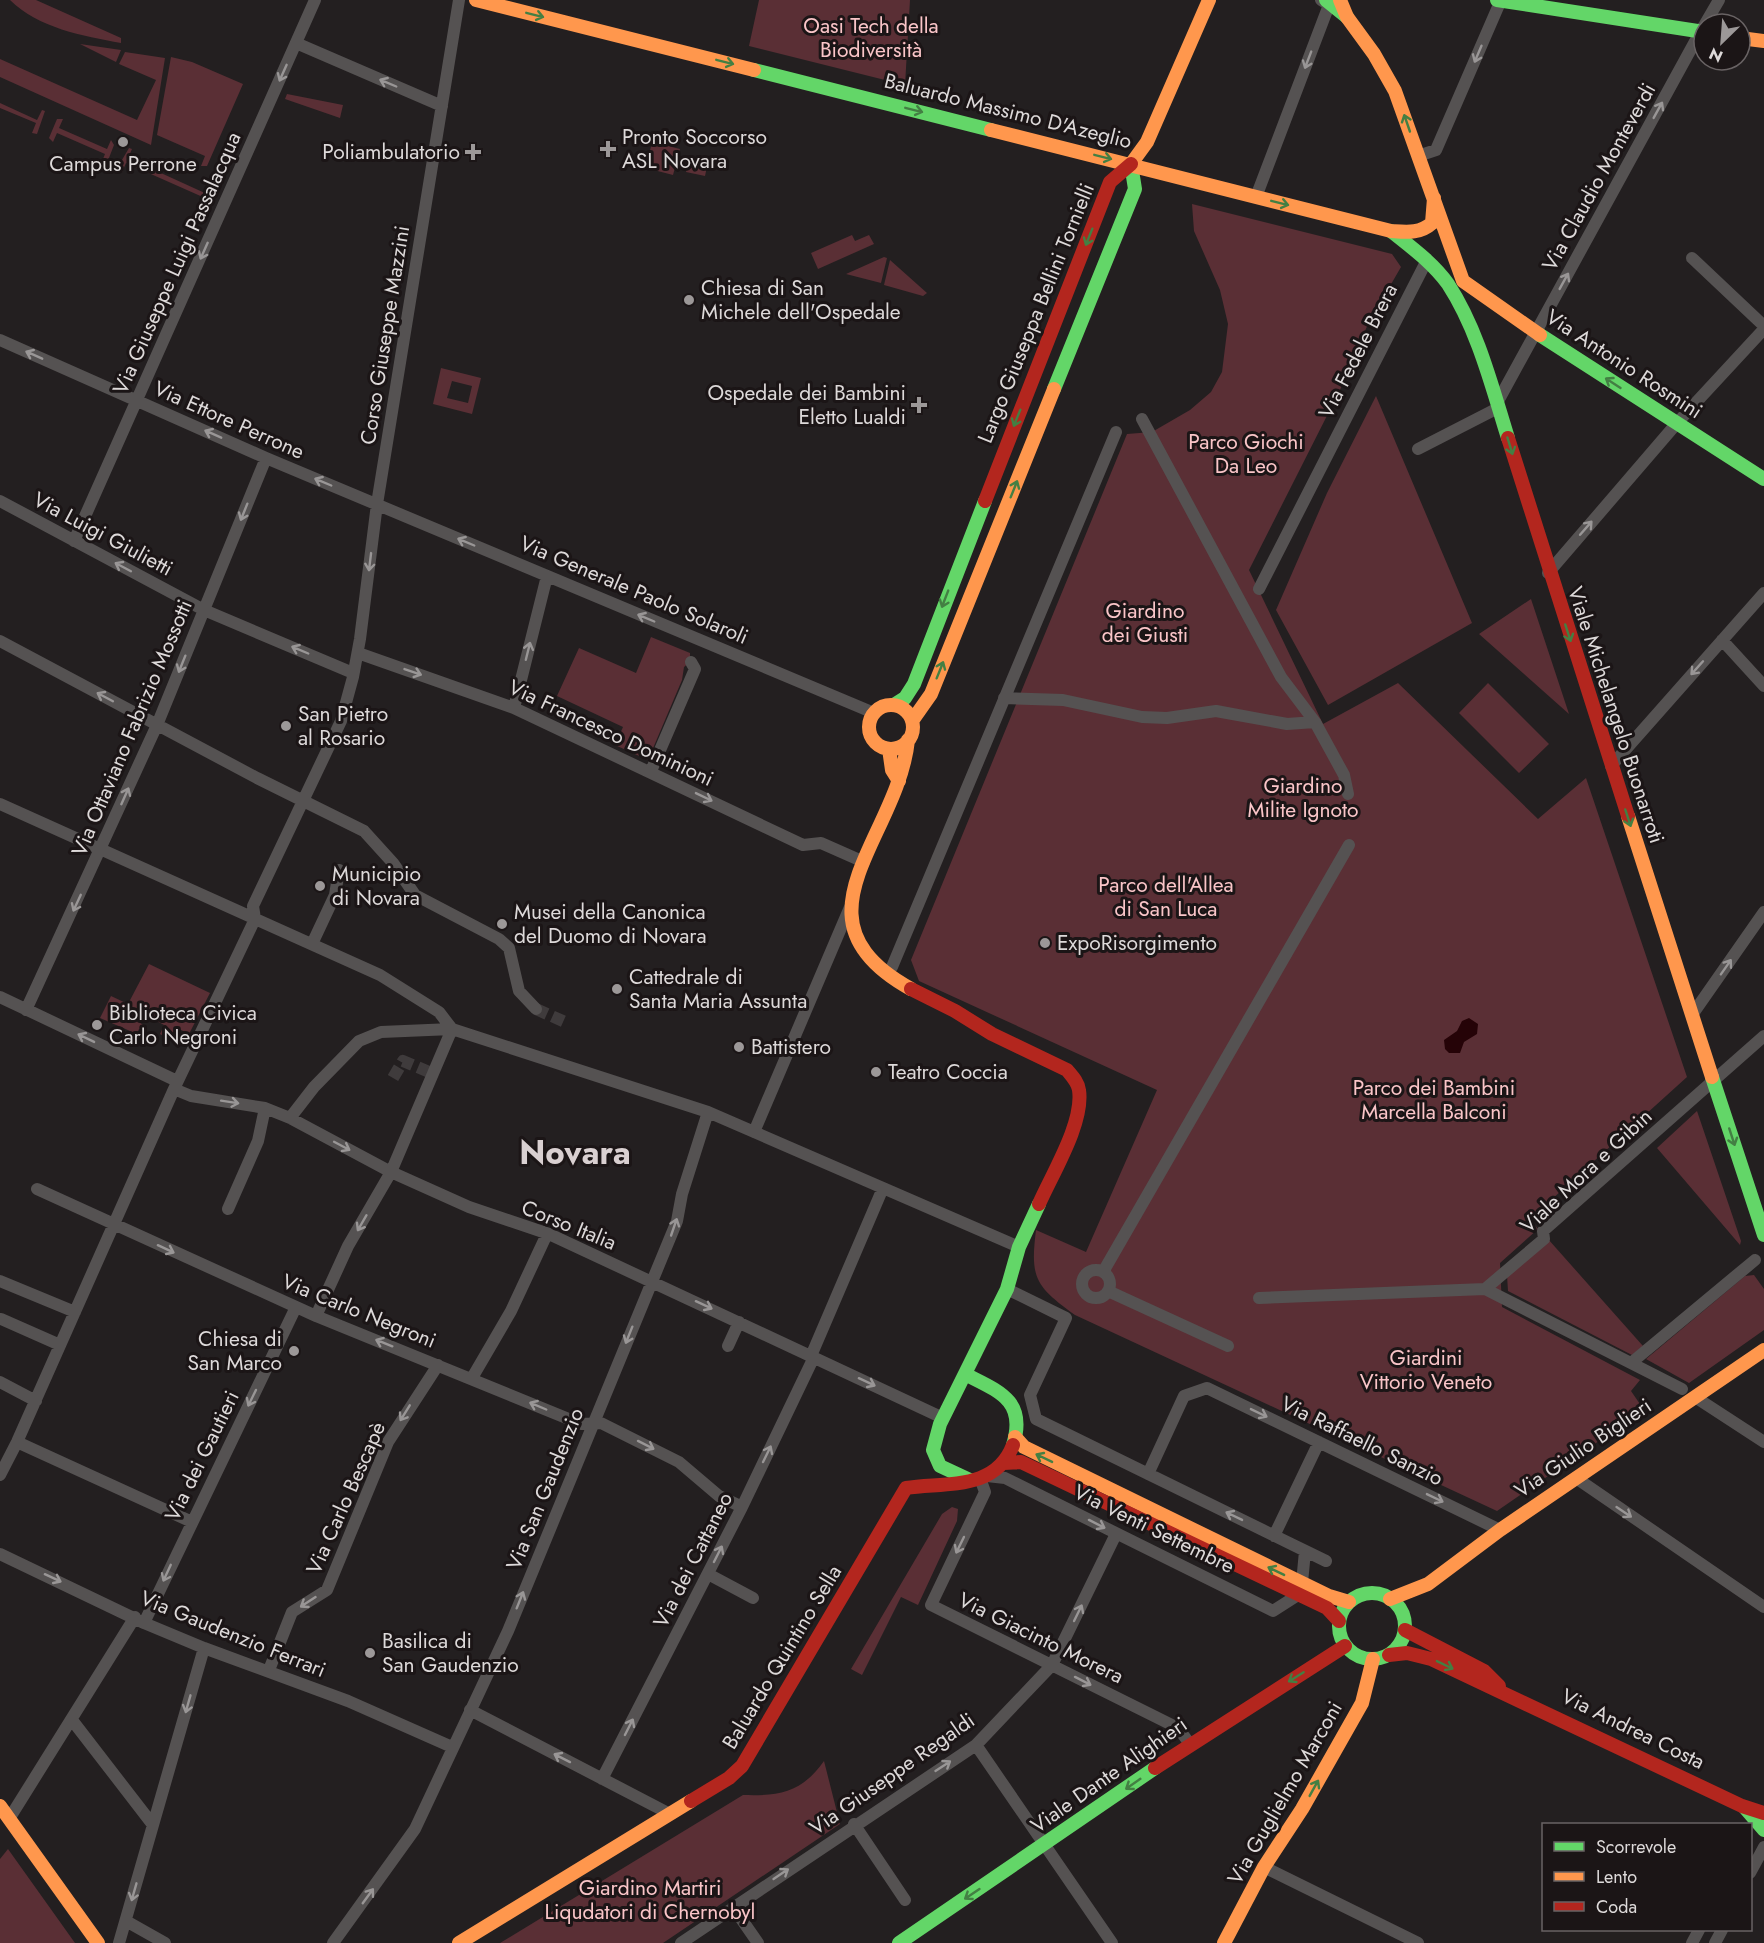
<svg xmlns="http://www.w3.org/2000/svg" width="1764" height="1943" viewBox="0 0 1764 1943" font-family="Jost,sans-serif">
	<style>
		.green { fill: #5a2f35; fill-rule: evenodd }
		.water { fill: #250307 }
		.lines { fill: none; stroke-linecap: round; stroke-linejoin: round }
		.street-tunnel { stroke: #3f3b3c; stroke-width: 12; stroke-dasharray: 12 6; stroke-linecap: butt }
		.street { stroke: #555252; stroke-width: 12 }
		.fast { stroke: #63d668; stroke-width: 14 }
		.slow { stroke: #ff974d; stroke-width: 14 }
		.jam { stroke: #b3261e; stroke-width: 14 }
		.oneway { stroke: #437f43 }
		.oneway2 { stroke: #999696 }
		.poi-dot { fill: #9c9898; stroke: #1b1516; stroke-width: 2 }
		.labels { text-anchor: middle; stroke-width: 6; stroke-linejoin: round; paint-order: stroke }
		.park-label { font-size: 21px; fill: #fac5c8; stroke: #1b1516 }
		.street-label { font-size: 21px; fill: #ddd9d9; stroke: #1b1516 }
		.poi-label { font-size: 21px; fill: #ddd9d9; stroke: #1b1516; text-anchor: start }
		.town-label { font-size: 33px; font-weight: bold; fill: #d9d0d1; stroke: #1b1516 }
	</style>
	<rect width="100%" height="100%" fill="#231f20"/>
	<!-- green -->
	<path class="green" d="M10 0H36L121 38V43C83 36 38 28 10 0Z
		M759 0H910L905 85 749 46Z
		M80 44 121 50 116 62Z
		M125 52 165 58 151 145 0 77V59L137 120 156 80 119 64Z
		M171 57 192 62 243 84 207 166H201L205 156 157 135Z
		M287 94 343 105 340 118 285 99Z
		M0 103 37 120 42 110 45 111 37 134 32 133 36 123 0 108Z
		M57 119H63L59 128 107 149 111 140 114 145 107 163 101 164 105 154 57 133 53 142 49 138Z
		M652 142 680 149 673 175 646 168Z
		M129 148 132 149 128 158 207 194 205 198 126 163 122 172 119 171V165Z
		M689 158 708 162 705 176 686 172Z
		M1192 204 1392 254 1401 267 1368 324 1340 390 1249 570 1323 724 1398 683 1538 819 1586 778 1687 1077 1530 1219 1538 1229 1500 1263 1502 1307 1640 1380 1631 1391 1644 1410 1497 1511 1075 1315C1035 1286 1030 1278 1036 1230L1086 1252 1157 1090 919 981 911 960 1127 434 1152 432 1190 410 1211 392 1222 372 1228 324 1220 290 1194 231Z
		M852 235 855 241 869 235 874 244 818 269 811 253Z
		M884 257 887 258 881 283 846 274Z
		M890 260 927 293 923 296 884 285Z
		M441 368 481 378 472 414 433 404ZM452 381 472 386 468 403 447 398Z
		M1376 396 1472 623 1328 705 1276 610 1327 493Z
		M1531 599 1569 714 1479 634Z
		M651 637 690 653V662L684 667 682 680 648 760 615 745 623 727 557 696 579 648 636 673Z
		M1488 683 1549 744 1519 773 1459 713Z
		M149 964 210 993 189 1034 179 1029 172 1041 160 1034 164 1025 139 1011 135 1019 147 1028 145 1032 139 1029 137 1034 100 1018 111 996 128 1004Z
		M1697 1111 1741 1241 1740 1245 1657 1148Z
		M1548 1239 1643 1346 1632 1355 1508 1291 1507 1275Z
		M1754 1275 1764 1289V1330L1689 1383 1646 1359 1745 1276Z
		M952 1507 958 1509 957 1521 918 1605 901 1597 862 1675 851 1669 942 1514Z
		M824 1761 840 1824 663 1943H500L743 1795C780 1796 801 1793 824 1761Z
		M8 1849 75 1943H0V1859Z"/>
	<!-- water -->
	<path class="water" d="M1469 1018 1478 1024 1477 1034 1464 1042 1460 1053H1449L1445 1049 1444 1040 1457 1031 1462 1021Z"/>
	<g class="lines">
		<!-- street-tunnel -->
		<path class="street-tunnel" d="M536 1009 565 1022
			M393 1078 403 1061 434 1074"/>
		<!-- street -->
		<path class="street" d="M1705 24 1719 0
			M296 43 442 106
			M1418 156 1436 150 1501 0
			M1256 197 1329 5 1321 0
			M1692 258 1764 326
			M0 340 266 458 874 713
			M1497 403 1703 27
			M1142 419 1281 677 1315 722 1344 775 1348 794
			M1418 449 1498 408
			M0 501 204 610 353 673
			M74 541 315 0
			M1548 573 1677 423 1764 329
			M1259 589 1427 260
			M1722 640 1764 686
			M0 641 257 778 364 831 393 863 415 895 499 939 509 948 519 991 536 1009
			M358 653 514 708 803 845 821 843 864 862
			M1004 698 1063 700 1142 717 1167 718 1216 711 1287 724 1315 722
			M514 708 547 576
			M1611 766 1764 593
			M651 771 695 669 691 662
			M0 804 380 975 439 1012 452 1029
			M312 944 335 895 339 870
			M892 967 1116 432
			M0 997 177 1081
			M26 1010 157 725 266 458
			M1692 1015 1764 912
			M174 1089 191 1096 265 1108 290 1118 391 1172 469 1207 549 1234 943 1418
			M290 1118 314 1087 359 1041 381 1032 452 1029 708 1112 1019 1247
			M754 1132 850 907
			M37 1189 316 1316 581 1424 601 1423 679 1462 719 1496 742 1507
			M228 1209 258 1141 265 1108
			M1082 1284a14 14 0 1 1 28 0a14 14 0 1 1-28 0Z
			M1103 1272 1349 845
			M0 1281 75 1312
			M1007 1289 1066 1318 1030 1395 1036 1419 1326 1561
			M1485 1289 1544 1239 1543 1231 1764 1036
			M1108 1291 1228 1346
			M1259 1298 1485 1289 1682 1389
			M316 1316 348 1246 391 1172 452 1029
			M1 1319 60 1345
			M728 1346 739 1322
			M811 1356 883 1188
			M1631 1363 1755 1260
			M472 1378 511 1311 547 1234
			M0 1382 36 1401
			M1695 1397 1764 1442
			M17 1442 192 1522
			M1148 1474 1184 1396 1207 1388 1500 1530
			M0 1475 17 1442 174 1089 255 919 253 906 341 721 353 677 360 639 377 504 459 0
			M987 1476 1005 1478 1273 1611 1298 1595
			M980 1478 985 1492 931 1605 1178 1728 1190 1744
			M1576 1478 1764 1607
			M1274 1536 1319 1442
			M0 1554 144 1623 204 1648 348 1701 452 1747
			M708 1574 753 1598
			M1302 1583 1305 1551
			M144 1623 296 1307
			M269 1670 292 1612 327 1590 388 1442 438 1365
			M470 1710 670 1814
			M72 1720 153 1825
			M976 1745 1112 1943
			M602 1779 742 1507 814 1357
			M9 1819 135 1617
			M854 1824 905 1900
			M1264 1867 1418 1943
			M1750 1873 1764 1847
			M733 1907 758 1943
			M126 1921 165 1943
			M119 1943 204 1648
			M333 1943 415 1829 508 1631 677 1221 682 1194 708 1112
			M681 1943 976 1745 1052 1665 1116 1534
			M1692 1943 1699 1930
			M1715 1943 1722 1930"/>
		<!-- fast -->
		<path class="fast" d="M1326 0 1347 17
			M1497 0 1704 32
			M754 70 991 130
			M1391 231C1411 247 1433 263 1448 284 1478 330 1492 387 1508 438
			M1540 335 1764 479
			M1054 389 1135 189 1131 164
			M894 705 905 698 914 684 985 501
			M1712 1077 1764 1235
			M965 1374C998 1391 1027 1400 1013 1445
			M970 1480 940 1466 933 1450 940 1424 1007 1289 1019 1247 1039 1204
			M1339 1626a33 33 0 1 1 66 0a33 33 0 1 1-66 0Z
			M1745 1808 1764 1830
			M899 1943 1155 1768"/>
		<!-- slow -->
		<path class="slow" d="M476 0 754 70
			M1340 0 1347 17 1374 54 1395 91 1463 281 1540 335
			M1740 38 1764 41
			M991 130 1391 231C1406 232 1420 234 1432 223L1434 198
			M1131 164 1147 142 1209 0
			M869 727a22 22 0 1 1 44 0a22 22 0 1 1-44 0Z
			M912 721 931 694 1054 389
			M908 740C898 839 784 919 911 989
			M889 749 892 770 899 781
			M1628 816 1712 1077
			M1015 1437 1024 1447 1329 1596 1349 1602
			M1390 1599 1428 1584 1500 1530 1764 1350
			M0 1806 98 1943
			M459 1943 691 1801
			M1224 1943 1264 1867 1302 1809 1362 1703 1373 1659"/>
		<!-- jam -->
		<path class="jam" d="M1508 438 1628 816
			M985 501 1110 182 1131 164
			M911 989 955 1011 992 1034 1067 1070C1072 1076 1078 1082 1079 1090 1084 1123 1052 1174 1039 1204
			M1004 1463 1021 1462 1327 1608 1339 1621
			M1405 1630 1484 1671 1499 1686
			M1389 1655 1407 1653 1431 1659 1742 1806 1764 1813
			M1155 1768 1345 1646
			M691 1801 729 1778 742 1766 906 1488C945 1482 996 1491 1013 1445"/>
	</g>
	<!-- one-way arrows -->
	<defs><path id="oneway-shaft" d="M-6 0H5M1.5-3L5.5 0L1.5 3" fill="none" stroke-width="1.6" stroke-linecap="round" stroke-linejoin="round" transform="scale(1.5)"/></defs>
	<g class="oneway">
		<use href="#oneway-shaft" transform="translate(535 15) rotate(14)"/>
		<use href="#oneway-shaft" transform="translate(725 62) rotate(14)"/>
		<use href="#oneway-shaft" transform="translate(914 110) rotate(14)"/>
		<use href="#oneway-shaft" transform="translate(1407 123) rotate(-109)"/>
		<use href="#oneway-shaft" transform="translate(1103 157) rotate(14)"/>
		<use href="#oneway-shaft" transform="translate(1280 203) rotate(14)"/>
		<use href="#oneway-shaft" transform="translate(1089 237) rotate(112)"/>
		<use href="#oneway-shaft" transform="translate(1613 383) rotate(-147)"/>
		<use href="#oneway-shaft" transform="translate(1017 418) rotate(112)"/>
		<use href="#oneway-shaft" transform="translate(1510 446) rotate(73)"/>
		<use href="#oneway-shaft" transform="translate(1014 489) rotate(-68)"/>
		<use href="#oneway-shaft" transform="translate(945 599) rotate(111)"/>
		<use href="#oneway-shaft" transform="translate(1568 633) rotate(72)"/>
		<use href="#oneway-shaft" transform="translate(940 670) rotate(-68)"/>
		<use href="#oneway-shaft" transform="translate(1628 818) rotate(72)"/>
		<use href="#oneway-shaft" transform="translate(1732 1137) rotate(72)"/>
		<use href="#oneway-shaft" transform="translate(1044 1458) rotate(-154)"/>
		<use href="#oneway-shaft" transform="translate(1276 1571) rotate(-154)"/>
		<use href="#oneway-shaft" transform="translate(1445 1665) rotate(26)"/>
		<use href="#oneway-shaft" transform="translate(1296 1677) rotate(148)"/>
		<use href="#oneway-shaft" transform="translate(1133 1784) rotate(145)"/>
		<use href="#oneway-shaft" transform="translate(1314 1788) rotate(-61)"/>
		<use href="#oneway-shaft" transform="translate(972 1894) rotate(146)"/>
	</g>
	<g class="oneway2">
		<use href="#oneway-shaft" transform="translate(1478 54) rotate(113)"/>
		<use href="#oneway-shaft" transform="translate(1308 60) rotate(111)"/>
		<use href="#oneway-shaft" transform="translate(283 73) rotate(114)"/>
		<use href="#oneway-shaft" transform="translate(388 83) rotate(-157)"/>
		<use href="#oneway-shaft" transform="translate(1658 110) rotate(-61)"/>
		<use href="#oneway-shaft" transform="translate(204 251) rotate(114)"/>
		<use href="#oneway-shaft" transform="translate(1564 281) rotate(-61)"/>
		<use href="#oneway-shaft" transform="translate(34 355) rotate(-156)"/>
		<use href="#oneway-shaft" transform="translate(213 434) rotate(-156)"/>
		<use href="#oneway-shaft" transform="translate(323 482) rotate(-157)"/>
		<use href="#oneway-shaft" transform="translate(244 512) rotate(112)"/>
		<use href="#oneway-shaft" transform="translate(1586 528) rotate(-49)"/>
		<use href="#oneway-shaft" transform="translate(466 542) rotate(-157)"/>
		<use href="#oneway-shaft" transform="translate(370 562) rotate(97)"/>
		<use href="#oneway-shaft" transform="translate(123 567) rotate(-152)"/>
		<use href="#oneway-shaft" transform="translate(646 618) rotate(-157)"/>
		<use href="#oneway-shaft" transform="translate(300 650) rotate(-157)"/>
		<use href="#oneway-shaft" transform="translate(528 651) rotate(-76)"/>
		<use href="#oneway-shaft" transform="translate(182 664) rotate(112)"/>
		<use href="#oneway-shaft" transform="translate(1697 668) rotate(132)"/>
		<use href="#oneway-shaft" transform="translate(413 672) rotate(19)"/>
		<use href="#oneway-shaft" transform="translate(105 697) rotate(-152)"/>
		<use href="#oneway-shaft" transform="translate(125 796) rotate(-66)"/>
		<use href="#oneway-shaft" transform="translate(704 797) rotate(26)"/>
		<use href="#oneway-shaft" transform="translate(77 903) rotate(115)"/>
		<use href="#oneway-shaft" transform="translate(1726 967) rotate(-55)"/>
		<use href="#oneway-shaft" transform="translate(86 1038) rotate(-154)"/>
		<use href="#oneway-shaft" transform="translate(230 1102) rotate(9)"/>
		<use href="#oneway-shaft" transform="translate(342 1146) rotate(28)"/>
		<use href="#oneway-shaft" transform="translate(362 1223) rotate(120)"/>
		<use href="#oneway-shaft" transform="translate(674 1227) rotate(-71)"/>
		<use href="#oneway-shaft" transform="translate(166 1249) rotate(25)"/>
		<use href="#oneway-shaft" transform="translate(704 1305) rotate(25)"/>
		<use href="#oneway-shaft" transform="translate(629 1335) rotate(112)"/>
		<use href="#oneway-shaft" transform="translate(384 1343) rotate(-158)"/>
		<use href="#oneway-shaft" transform="translate(867 1382) rotate(25)"/>
		<use href="#oneway-shaft" transform="translate(252 1398) rotate(116)"/>
		<use href="#oneway-shaft" transform="translate(538 1406) rotate(-157)"/>
		<use href="#oneway-shaft" transform="translate(405 1413) rotate(122)"/>
		<use href="#oneway-shaft" transform="translate(1259 1413) rotate(26)"/>
		<use href="#oneway-shaft" transform="translate(646 1445) rotate(27)"/>
		<use href="#oneway-shaft" transform="translate(767 1454) rotate(-64)"/>
		<use href="#oneway-shaft" transform="translate(1435 1498) rotate(26)"/>
		<use href="#oneway-shaft" transform="translate(1624 1512) rotate(34)"/>
		<use href="#oneway-shaft" transform="translate(1234 1516) rotate(-154)"/>
		<use href="#oneway-shaft" transform="translate(1097 1524) rotate(27)"/>
		<use href="#oneway-shaft" transform="translate(960 1545) rotate(116)"/>
		<use href="#oneway-shaft" transform="translate(718 1554) rotate(-63)"/>
		<use href="#oneway-shaft" transform="translate(167 1573) rotate(115)"/>
		<use href="#oneway-shaft" transform="translate(53 1578) rotate(25)"/>
		<use href="#oneway-shaft" transform="translate(520 1600) rotate(-68)"/>
		<use href="#oneway-shaft" transform="translate(308 1602) rotate(147)"/>
		<use href="#oneway-shaft" transform="translate(1078 1613) rotate(-64)"/>
		<use href="#oneway-shaft" transform="translate(1083 1681) rotate(27)"/>
		<use href="#oneway-shaft" transform="translate(188 1704) rotate(106)"/>
		<use href="#oneway-shaft" transform="translate(629 1727) rotate(-63)"/>
		<use href="#oneway-shaft" transform="translate(562 1758) rotate(-153)"/>
		<use href="#oneway-shaft" transform="translate(943 1766) rotate(-33)"/>
		<use href="#oneway-shaft" transform="translate(781 1874) rotate(-34)"/>
		<use href="#oneway-shaft" transform="translate(134 1892) rotate(106)"/>
		<use href="#oneway-shaft" transform="translate(368 1896) rotate(-54)"/>
	</g>
	<!-- markers -->
	<g class="poi-dot">
		<circle cx="123" cy="142" r="6"/>
		<path d="M605 140h6v6h6v6h-6v6h-6v-6h-6v-6h6z"/>
		<path d="M470 143h6v6h6v6h-6v6h-6v-6h-6v-6h6z"/>
		<circle cx="689" cy="300" r="6"/>
		<path d="M916 396h6v6h6v6h-6v6h-6v-6h-6v-6h6z"/>
		<circle cx="286" cy="726" r="6"/>
		<circle cx="320" cy="886" r="6"/>
		<circle cx="502" cy="924" r="6"/>
		<circle cx="1045" cy="943" r="6"/>
		<circle cx="617" cy="989" r="6"/>
		<circle cx="97" cy="1025" r="6"/>
		<circle cx="739" cy="1047" r="6"/>
		<circle cx="876" cy="1072" r="6"/>
		<circle cx="294" cy="1351" r="6"/>
		<circle cx="370" cy="1653" r="6"/>
	</g>
	<g class="labels">
		<!-- park labels -->
		<g class="park-label">
			<text x="871" y="33">Oasi Tech della<tspan x="871" dy="24">Biodiversità</tspan></text>
			<text x="1246" y="449">Parco Giochi<tspan x="1246" dy="24">Da Leo</tspan></text>
			<text x="1145" y="618">Giardino<tspan x="1145" dy="24">dei Giusti</tspan></text>
			<text x="1303" y="793">Giardino<tspan x="1303" dy="24">Milite Ignoto</tspan></text>
			<text x="1166" y="892">Parco dell'Allea<tspan x="1166" dy="24">di San Luca</tspan></text>
			<text x="1434" y="1095">Parco dei Bambini<tspan x="1434" dy="24">Marcella Balconi</tspan></text>
			<text x="1426" y="1365">Giardini<tspan x="1426" dy="24">Vittorio Veneto</tspan></text>
			<text x="650" y="1895">Giardino Martiri<tspan x="650" dy="24">Liqudatori di Chernobyl</tspan></text>
		</g>
		<!-- street labels -->
		<g class="street-label">
			<text transform="translate(1008 111) rotate(14)" y="7">Baluardo Massimo D'Azeglio</text>
			<text transform="translate(1599 177) rotate(-61)" y="7">Via Claudio Monteverdi</text>
			<text transform="translate(177 263) rotate(-66)" y="7">Via Giuseppe Luigi Passalacqua</text>
			<text transform="translate(1036 313) rotate(-68)" y="7">Largo Giuseppa Bellini Tornielli</text>
			<text transform="translate(385 335) rotate(-81)" y="7">Corso Giuseppe Mazzini</text>
			<text transform="translate(1358 351) rotate(-63)" y="7">Via Fedele Brera</text>
			<text transform="translate(1624 364) rotate(33)" y="7">Via Antonio Rosmini</text>
			<text transform="translate(229 420) rotate(24)" y="7">Via Ettore Perrone</text>
			<text transform="translate(103 534) rotate(28)" y="7">Via Luigi Giulietti</text>
			<text transform="translate(634 590) rotate(23)" y="7">Via Generale Paolo Solaroli</text>
			<text transform="translate(1616 715) rotate(72)" y="7">Viale Michelangelo Buonarroti</text>
			<text transform="translate(132 728) rotate(-67)" y="7">Via Ottaviano Fabrizio Mossotti</text>
			<text transform="translate(611 733) rotate(25)" y="7">Via Francesco Dominioni</text>
			<text transform="translate(1586 1171) rotate(-43)" y="7">Viale Mora e Gibin</text>
			<text transform="translate(569 1225) rotate(22)" y="7">Corso Italia</text>
			<text transform="translate(359 1311) rotate(22)" y="7">Via Carlo Negroni</text>
			<text transform="translate(1362 1441) rotate(26)" y="7">Via Raffaello Sanzio</text>
			<text transform="translate(1583 1448) rotate(-34)" y="7">Via Giulio Biglieri</text>
			<text transform="translate(202 1456) rotate(-64)" y="7">Via dei Gautieri</text>
			<text transform="translate(545 1489) rotate(-68)" y="7">Via San Gaudenzio</text>
			<text transform="translate(346 1498) rotate(-66)" y="7">Via Carlo Bescapè</text>
			<text transform="translate(1154 1529) rotate(26)" y="7">Via Venti Settembre</text>
			<text transform="translate(693 1560) rotate(-63)" y="7">Via dei Cattaneo</text>
			<text transform="translate(233 1634) rotate(22)" y="7">Via Gaudenzio Ferrari</text>
			<text transform="translate(1041 1638) rotate(26)" y="7">Via Giacinto Morera</text>
			<text transform="translate(782 1657) rotate(-59)" y="7">Baluardo Quintino Sella</text>
			<text transform="translate(1633 1729) rotate(26)" y="7">Via Andrea Costa</text>
			<text transform="translate(892 1774) rotate(-35)" y="7">Via Giuseppe Regaldi</text>
			<text transform="translate(1109 1775) rotate(-35)" y="7">Viale Dante Alighieri</text>
			<text transform="translate(1285 1793) rotate(-60)" y="7">Via Guglielmo Marconi</text>
		</g>
		<!-- poi labels -->
		<g class="poi-label">
			<text x="622" y="144">Pronto Soccorso<tspan x="622" dy="24">ASL Novara</tspan></text>
			<text x="460" y="159" text-anchor="end">Poliambulatorio</text>
			<text x="123" y="171" text-anchor="middle">Campus Perrone</text>
			<text x="701" y="295">Chiesa di San<tspan x="701" dy="24">Michele dell'Ospedale</tspan></text>
			<text x="906" y="400" text-anchor="end">Ospedale dei Bambini<tspan x="906" dy="24">Eletto Lualdi</tspan></text>
			<text x="298" y="721">San Pietro<tspan x="298" dy="24">al Rosario</tspan></text>
			<text x="332" y="881">Municipio<tspan x="332" dy="24">di Novara</tspan></text>
			<text x="514" y="919">Musei della Canonica<tspan x="514" dy="24">del Duomo di Novara</tspan></text>
			<text x="1057" y="950">ExpoRisorgimento</text>
			<text x="629" y="984">Cattedrale di<tspan x="629" dy="24">Santa Maria Assunta</tspan></text>
			<text x="109" y="1020">Biblioteca Civica<tspan x="109" dy="24">Carlo Negroni</tspan></text>
			<text x="751" y="1054">Battistero</text>
			<text x="888" y="1079">Teatro Coccia</text>
			<text x="282" y="1346" text-anchor="end">Chiesa di<tspan x="282" dy="24">San Marco</tspan></text>
			<text x="382" y="1648">Basilica di<tspan x="382" dy="24">San Gaudenzio</tspan></text>
		</g>
		<!-- town labels -->
		<g class="town-label">
			<text x="575" y="1164">Novara</text>
		</g>
	</g>
	<!-- legend -->
	<rect x="1542" y="1823" width="210" height="108" fill="#1b1516" stroke="#696364" stroke-width="1.5"/>
	<rect x="1554" y="1842" width="30" height="9" fill="#63d668" stroke="#696364" stroke-width="1.5"/>
	<text x="1596" y="1853" font-size="18" fill="#ddd9d9">Scorrevole</text>
	<rect x="1554" y="1872" width="30" height="9" fill="#ff974d" stroke="#696364" stroke-width="1.5"/>
	<text x="1596" y="1883" font-size="18" fill="#ddd9d9">Lento</text>
	<rect x="1554" y="1902" width="30" height="9" fill="#b3261e" stroke="#696364" stroke-width="1.5"/>
	<text x="1596" y="1913" font-size="18" fill="#ddd9d9">Coda</text>
	<!-- north arrow -->
	<g transform="translate(1722 42) rotate(205)"><circle r="28" fill="#1b1516" stroke="#696364" stroke-width="1.5"/>
	<path d="M0-4.5L10 22L0 15L-10 22Z" fill="#9c9898"/>
	<text y="-9" font-size="16" font-weight="bold" text-anchor="middle" fill="#ddd9d9">N</text>
	</g>
</svg>
